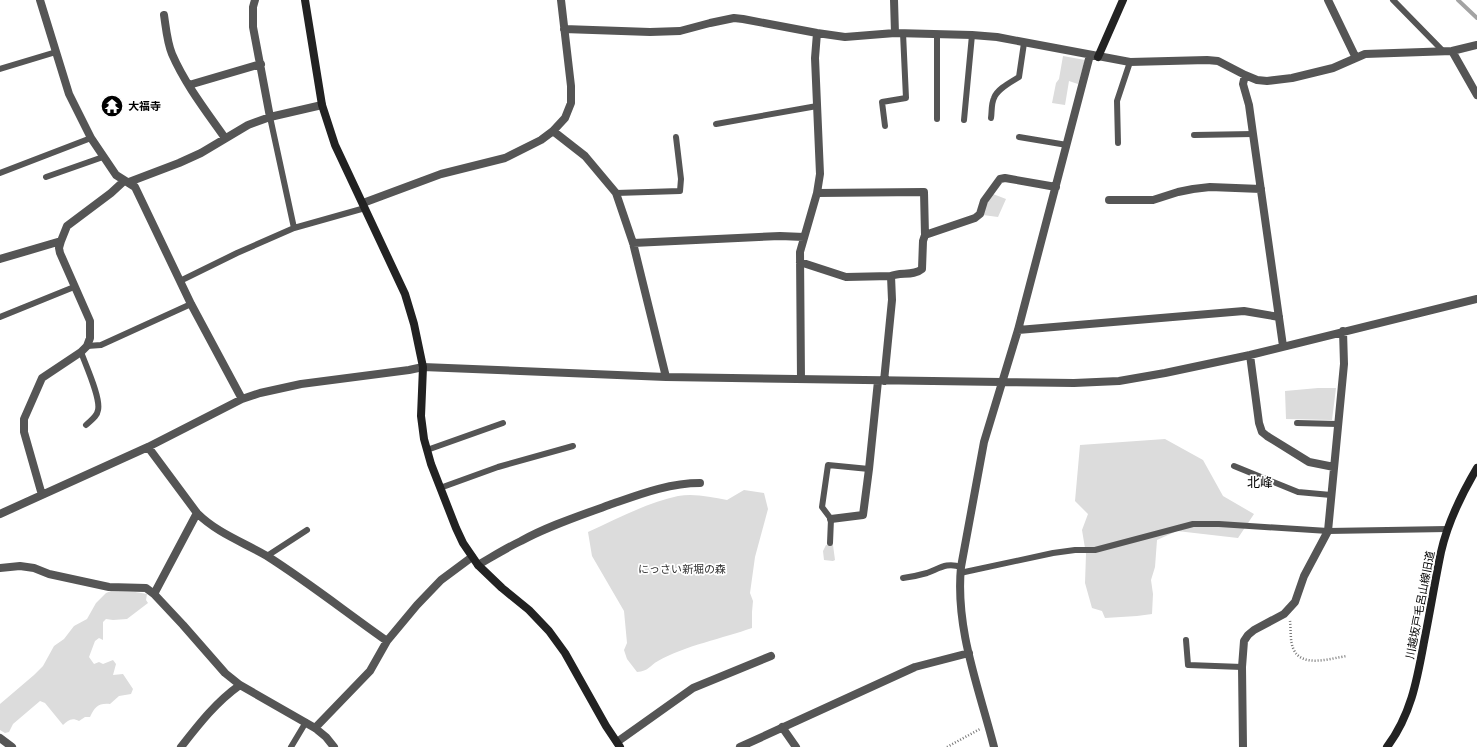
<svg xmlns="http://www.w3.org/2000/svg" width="1477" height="747" viewBox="0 0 1477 747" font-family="'IBM Plex Sans','Noto Sans JP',sans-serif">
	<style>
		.green { fill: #dcdcdc }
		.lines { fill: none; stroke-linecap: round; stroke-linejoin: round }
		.stream { stroke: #a3a3a3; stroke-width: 4 }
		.path { stroke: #777; stroke-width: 2.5; stroke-dasharray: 1 2; stroke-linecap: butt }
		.lane { stroke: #555; stroke-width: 6 }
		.street { stroke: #555; stroke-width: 8 }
		.secondary { stroke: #222; stroke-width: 8 }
		.labels { text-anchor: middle; stroke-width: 3.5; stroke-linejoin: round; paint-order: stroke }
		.poi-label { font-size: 11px; font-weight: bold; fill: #000; stroke: #fff; text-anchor: start }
		.park-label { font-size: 11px; fill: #333; stroke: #fff }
		.street-label { font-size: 11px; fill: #000; stroke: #fff }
		.quarter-label { font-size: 13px; fill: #000; stroke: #fff }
	</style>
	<rect width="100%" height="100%" fill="#fff"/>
	<!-- green -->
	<path class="green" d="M1063 56 1085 60 1078 84 1069 81 1065 105 1052 103 1056 83 1059 79Z
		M993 194 1006 199 998 217 983 215 986 203Z
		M1318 388H1336L1332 420 1286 419 1285 391Z
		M1165 439 1203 460 1223 496 1254 514 1238 538 1177 531 1157 540 1155 567 1151 580 1153 594 1152 614 1137 616 1105 618 1102 611 1092 608 1085 583 1086 554 1082 530 1088 514 1075 501 1080 445Z
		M744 490 764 493 768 509 755 557 750 593 753 601 752 612V628C724 638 684 646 658 661 649 666 649 671 637 672L627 659 624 650 627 643 624 611 592 556 588 532C617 519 646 503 678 496 694 493 711 497 727 500Z
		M826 545H833L835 560 833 561 824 560 823 551Z
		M111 591 135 592 147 594 146 600 148 603 127 619 113 620 106 619 103 622V640L99 638 95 641 89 657 94 664 99 662 103 664 113 660 116 664 113 675 123 674 133 689 131 694 119 696 110 704C98 703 95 707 90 717H85L79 721C72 717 68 720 63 725L45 703 40 701 13 724 9 732 5 733 0 730V704L34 675 43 666 54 646 64 639 74 626 87 619 96 603 106 593Z"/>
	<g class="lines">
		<!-- stream -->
		<path class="stream" d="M1458 0 1477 18"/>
		<!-- path -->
		<path class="path" d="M1290 621C1291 629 1290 641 1293 648 1301 669 1331 658 1347 656
			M947 747 980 729"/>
		<!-- lane -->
		<path class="lane" d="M1393 0 1443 51
			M0 69 56 52
			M270 117 294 228
			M991 118C992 112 991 104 994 98 997 89 1011 82 1019 77L1024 43
			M937 119V34
			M964 120 972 35
			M716 124 817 106
			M885 126 882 102 906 98 903 33
			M1194 135 1253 134
			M1019 137 1067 145
			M1118 143 1117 101 1130 62
			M0 173 91 138
			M46 177 103 157
			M616 193 680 191 681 179 676 137
			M180 281 237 253 294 228 365 208
			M0 317 74 287
			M87 346 101 345 191 304
			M81 352C86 366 101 398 98 410 97 417 91 420 86 425
			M1297 423 1338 424
			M427 450 503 423
			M1234 466 1298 492 1331 495
			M440 488 498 467 573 446
			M830 543 831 519 822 507 828 465 869 469
			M267 556 307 530
			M960 573 1053 553 1075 550H1095L1193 524H1219L1328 531 1447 529
			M903 578C911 577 920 575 927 573 940 568 947 562 961 567
			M1186 640 1188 665 1242 667
			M291 747 306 722"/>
		<!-- street -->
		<path class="street" d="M40 0 69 94 91 138 116 175 135 187 191 304 242 399
			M255 0 253 7V27L270 117
			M894 0 895 33
			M1328 0 1356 58
			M164 15C166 28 167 42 172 54 185 84 206 111 225 138
			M564 29 650 32 680 31 710 23 734 18 743 19 817 33 845 37 895 33 972 35 997 37 1130 62 1207 60 1218 61 1245 75 1257 80 1267 81 1292 78 1333 68 1365 54 1452 51 1477 45
			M1452 51 1477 95
			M1245 75 1243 84 1249 105 1253 134 1283 346
			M189 85 261 64
			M553 131 585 156 616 193 633 243 666 377
			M129 182 179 163 201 153 248 125 270 117 322 105
			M817 193 924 192 925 235
			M1109 200H1153L1178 192 1193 189 1210 187 1261 189
			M363 203 441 174 505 158 541 140 553 131 565 118 571 103V86L561 0
			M633 243 780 236 804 237
			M0 259 61 241 67 226 111 193 124 181
			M800 262 846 277 891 276
			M1018 330 1244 311 1279 317
			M1250 355 1259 423 1262 432 1267 436 1309 462 1334 467
			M801 379 800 252 817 193 820 174 815 58 817 33
			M884 381 892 300 891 276C900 272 914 276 922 269L923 241 925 235 975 218 980 214 984 201 1000 179 1005 178 1056 187
			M148 447 197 513C217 533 243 542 267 556 308 582 347 613 387 641
			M42 495 24 432V419L42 378 81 352 87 346 90 338V321L60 253 59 248 61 241
			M0 514 148 447 242 399 260 393 301 384 409 370 423 367 666 377 1074 383 1119 381 1165 373 1250 355 1477 299
			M831 519 863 515 869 469 878 381
			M478 565C492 557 506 548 521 541 548 526 579 516 609 505 638 495 668 483 700 483
			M0 568 20 566 34 568 49 574 109 587 146 588 154 594 183 625 225 673 240 685 315 728 326 737 334 747
			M154 594 197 513
			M782 727 796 747
			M315 728 370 671 387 641 417 605 441 580 472 557
			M0 738 12 747
			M617 742 693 688 771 656
			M181 747C199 724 216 702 240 685
			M740 747 915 667 969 653
			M994 747C979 688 955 629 961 567L984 442 1018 330 1090 55
			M1243 747 1242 667 1244 641 1248 635 1254 630 1284 614 1295 602 1304 576 1328 531 1344 364 1343 331"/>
		<!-- secondary -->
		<path class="secondary" d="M305 0 322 105 335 145 405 294 414 324 423 367 421 416 424 439 431 464 456 528 463 543 478 565 502 588 529 610 549 631 565 653 606 726 620 747
			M1098 57 1123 0
			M1387 747C1411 715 1417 680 1424 642 1430 612 1435 581 1441 552 1448 521 1461 495 1477 468"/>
	</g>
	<!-- icons -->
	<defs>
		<g id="temple-disc" transform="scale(1.15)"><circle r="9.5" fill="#000" stroke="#fff"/><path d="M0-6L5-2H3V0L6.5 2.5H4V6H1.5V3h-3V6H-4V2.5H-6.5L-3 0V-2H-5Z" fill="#fff"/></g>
	</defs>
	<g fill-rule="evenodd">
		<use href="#temple-disc" x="112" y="106"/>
	</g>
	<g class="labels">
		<!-- poi labels -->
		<g class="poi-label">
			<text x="128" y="110">大福寺</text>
		</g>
		<!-- park labels -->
		<g class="park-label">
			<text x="682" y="573">にっさい新堀の森</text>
		</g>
		<!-- street labels -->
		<g class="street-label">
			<text transform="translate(1420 605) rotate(-79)" y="4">川越坂戸毛呂山線旧道</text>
		</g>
		<!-- quarter labels -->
		<g class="quarter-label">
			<text x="1260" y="487">北峰</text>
		</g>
	</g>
</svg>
